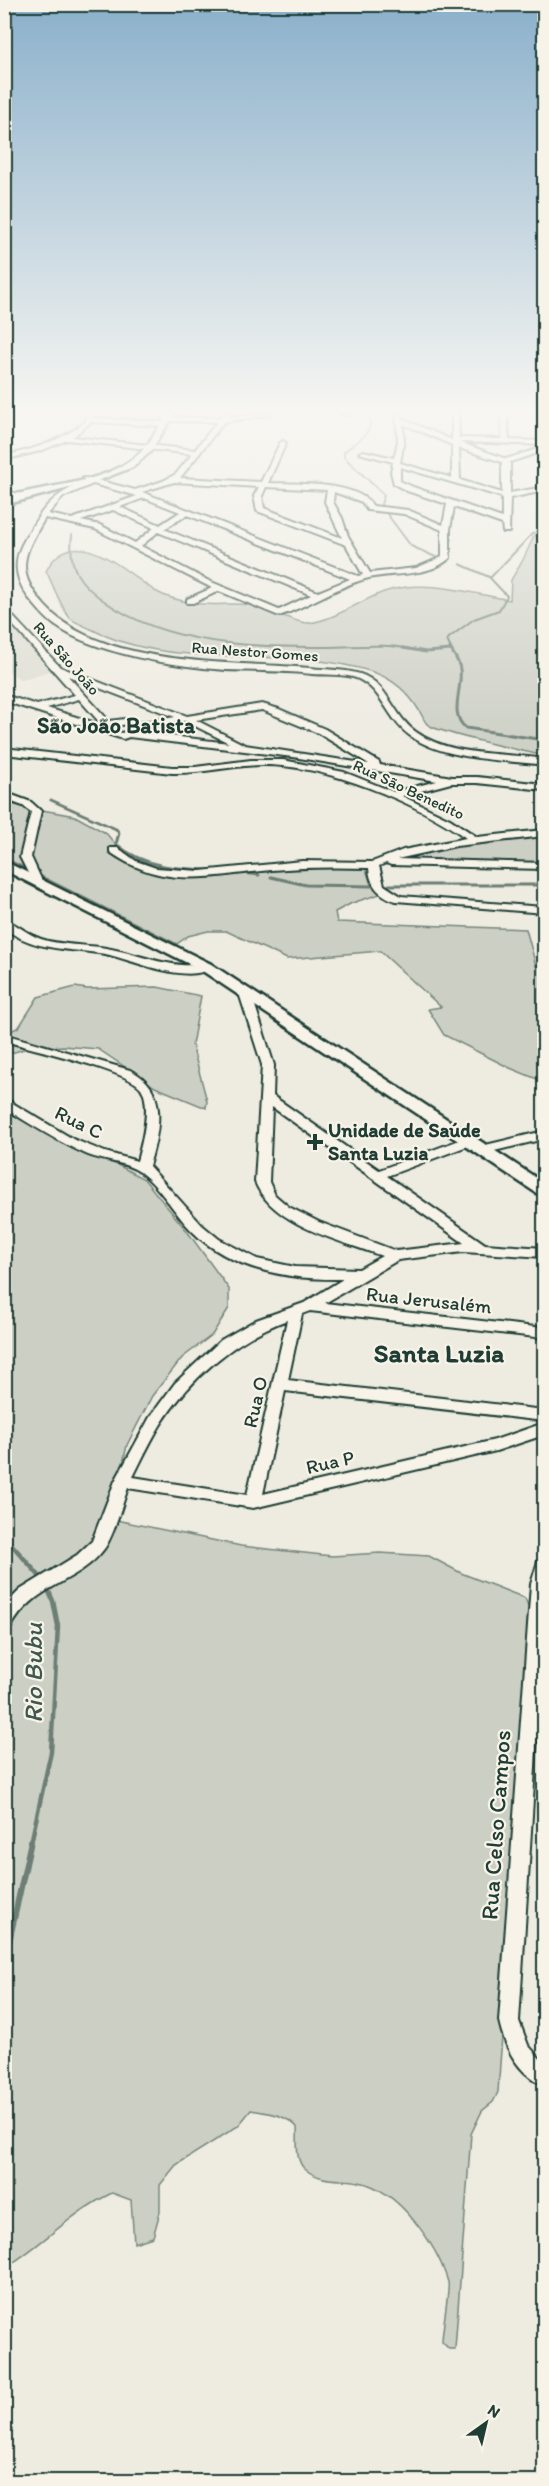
<svg xmlns="http://www.w3.org/2000/svg" width="549" height="2486" viewBox="0 0 549 2486" font-family="Itim,sans-serif">
	<style>
		.built { fill: #ddddd2 }
		.green { fill: #cccfc4; stroke: #76867c; stroke-width: 1.5 }
		.lines { fill: none; stroke-linecap: round; stroke-linejoin: round }
		.stream-far3 { stroke: #6c7e74; stroke-width: 2 }
		.stream-far2 { stroke: #6c7e74; stroke-width: 3 }
		.stream-far1 { stroke: #6c7e74; stroke-width: 4.5 }
		.stream { stroke: #6c7e74; stroke-width: 6 }
		.minor-casing { stroke: #1f3d34; stroke-width: 4 }
		.major-casing { stroke: #1f3d34; stroke-width: 5 }
		.minor { fill: #f7f3e8; fill-rule: evenodd }
		.major { fill: #f7f3e8; fill-rule: evenodd }
		.poi-dot { fill: #1f3d34; stroke: #f7f3e8; stroke-width: 2 }
		.labels { text-anchor: middle; stroke-width: 4.5; stroke-linejoin: round; paint-order: stroke }
		.far-street-label { font-size: 16px; fill: #1f3d34; stroke: #f7f3e8 }
		.street-label { font-size: 20px; fill: #1f3d34; stroke: #f7f3e8 }
		.poi-label { font-size: 20px; font-weight: bold; fill: #1f3d34; stroke: #f7f3e8; text-anchor: start }
		.far-district-label { font-size: 22px; font-weight: bold; fill: #1f3d34; stroke: #f7f3e8 }
		.near-street-label { font-size: 24px; fill: #1f3d34; stroke: #f7f3e8 }
		.district-label { font-size: 26px; font-weight: bold; fill: #1f3d34; stroke: #f7f3e8 }
		.near-water-label { font-size: 26px; font-style: italic; fill: #3f584f; stroke: #f7f3e8 }
	</style>
	<rect width="100%" height="100%" fill="#eeece1"/>
	<filter id="ink" filterUnits="userSpaceOnUse"><feTurbulence type="fractalNoise" baseFrequency=".0167" numOctaves="2"/><feDisplacementMap in="SourceGraphic" scale="12" xChannelSelector="R" yChannelSelector="G"/><feConvolveMatrix kernelMatrix="1 2 1 2 8 2 1 2 1" color-interpolation-filters="sRGB"/></filter>
	<g filter="url(#ink)">
		<!-- built -->
		<path class="built" d="M18 630 52 670 21 680 10 672 5 671V632Z"/>
		<!-- green -->
		<path class="green" d="M544 531V756C526 751 436 733 427 724 424 721 422 715 420 712 409 693 393 679 373 672 283 643 175 673 91 629 85 626 76 623 71 619 62 611 52 582 46 571 73 519 124 571 155 591 167 598 180 601 194 603 214 607 237 601 257 606 271 609 296 624 309 623 337 619 359 601 384 592 424 578 469 593 510 600L511 580 523 560 534 536Z
			M4 803 75 816 106 833 126 857 153 868 196 877 346 865 366 869 371 885 380 894 352 903 335 912 337 922 526 929 536 966 544 965V1082L510 1068 444 1035 428 1009 441 1007 380 951 287 959 226 931H208L188 936 177 944 5 858Z
			M544 832V862L389 859 408 854Z
			M75 987 87 989 157 987 201 996 192 1045 207 1101 206 1108 155 1087 98 1049 63 1046 24 1049 5 1055V1034L19 1027 38 997Z
			M4 1094 39 1123 144 1179 187 1231 229 1289V1308L212 1335 182 1358 152 1396 127 1445 111 1519 241 1546 332 1556 380 1553 429 1556 461 1573 525 1598 532 1616 498 2092 493 2102 482 2111 471 2134 455 2349H449L442 2342C442 2330 450 2288 448 2282 437 2245 399 2190 359 2182 341 2178 323 2183 306 2170 294 2161 298 2141 297 2127 284 2114 269 2113 251 2110L238 2126 176 2165 160 2185V2212L153 2237 134 2243 131 2200 112 2193C72 2212 42 2245 5 2268Z"/>
		<g class="lines">
			<!-- stream-far3 -->
			<path class="stream-far3" d="M369 413C375 434 359 439 344 452V457L384 495 381 504 383 508
				M4 420 16 413
				M384 510 411 546 440 559
				M72 535C68 569 79 584 107 603 169 646 254 647 328 647 355 647 383 643 410 649
				M490 578 532 534 544 527
				M451 649 447 640 450 637 474 619 499 610 507 596 489 577 460 564"/>
			<!-- stream-far2 -->
			<path class="stream-far2" d="M403 648 426 652 451 650
				M450 648C454 655 459 661 460 669 463 689 448 714 466 728L544 740
				M51 800 116 829 119 833 116 844C143 867 176 869 210 870
				M244 873 259 875
				M271 877 306 885 372 886
				M389 885H544"/>
			<!-- stream-far1 -->
			<path class="stream-far1" d="M4 1536 43 1580
				M31 1843 51 1752 58 1626 53 1601 47 1587"/>
			<!-- stream -->
			<path class="stream" d="M4 1965 31 1841"/>
			<!-- minor casing -->
			<g class="minor-casing">
				<path id="minor" d="M86 413H92V418L164 422 167 424 164 426 91 422 73 437 195 450 217 422 167 421 160 413H166L169 417 220 418 224 413H230L227 417 272 413 269 415 224 422 180 478 261 482 280 443 283 441 286 443 268 483C295 484 357 481 373 506L408 510 443 525 447 504 407 491 394 484 391 472 393 462 359 453 363 451 394 458 398 441 396 413H402L403 419 452 440V413H458L459 438 502 439 501 413H507L509 440 544 441V445L459 442 506 459 544 447V451L510 462V493L544 487V491L510 498 509 532H503L502 524 454 507 450 529V558C427 579 392 571 365 579 334 588 309 606 279 616L219 591 193 603H187V599L212 588 95 529 45 518C23 555 14 571 45 606 101 668 233 661 310 668 327 670 344 669 360 674 388 683 393 716 416 732 451 757 503 752 544 759V765C504 760 442 760 409 735 387 719 381 685 353 677 340 674 326 675 312 674 284 671 255 671 226 670 180 667 94 654 56 626 46 619 36 607 28 597 14 577 13 559 25 539 42 509 51 495 85 482L83 478 93 479 135 490 163 481 176 474 192 454 67 440 40 451 4 460V456C34 449 61 441 85 422ZM403 424 452 445V478L400 463 404 441ZM459 448 502 462V493L460 480ZM400 467 502 497V518L413 487 400 481ZM174 482 259 487 254 496 257 511 346 545 363 575 358 576 142 492ZM93 484 137 496 72 519 48 514 63 497ZM266 487 327 490 325 502 342 538 264 508 262 496ZM334 492 362 502 367 510 404 514 442 530V557L416 568 370 573 348 536 342 518 333 502ZM144 498 180 512 160 525 120 507ZM113 510 154 528 135 543 100 525 81 521ZM187 515 350 579 318 592 164 529ZM158 532 311 595 279 610 209 581 141 546Z
					M339 413H351L352 414 349 416Z
					M4 491 21 494 22 496 18 498 4 495Z
					M4 607 60 667 187 716 262 704 279 709 325 729 379 762 380 765 452 777H477L544 784V790L477 783H451L402 796 450 819 477 837 544 830V836L456 846 397 859 544 863V869L391 865 386 863 379 866 384 885 401 896 544 907V913L396 901C380 896 370 886 369 868 336 867 304 867 271 870 211 876 164 890 110 852V848H118L136 861 156 868 200 871 302 861 372 862 403 850 466 838C416 802 326 765 264 765 233 765 203 774 172 773L4 754V748L172 767H195L251 760H283L344 772 394 792 437 781 293 757 129 737 123 739 4 701V695L37 705 75 695 4 615ZM68 676 175 717 138 723 125 719 109 721ZM79 699 102 725 47 708ZM262 710 318 733 369 764 245 745 196 720ZM185 721 229 743 138 732 141 728ZM127 724 132 728 122 733 111 730V727Z
					M4 792 31 802 41 811 31 857 42 881 41 883H33L20 857 31 812 23 806 4 799Z
					M4 919C17 924 27 934 41 939 62 946 84 944 106 948 141 954 170 970 206 964L212 967C189 986 131 959 105 954 70 948 35 952 4 928Z
					M244 987 250 990 274 1065 273 1096 379 1170 465 1138H473L475 1141 473 1144 387 1176 485 1244 544 1248V1257L463 1252 398 1260 325 1303 544 1328V1338L310 1311 302 1314 288 1380 544 1410V1421L285 1391 263 1494 495 1440 544 1423V1435L496 1451 253 1508 128 1488C122 1504 114 1536 104 1549 78 1584 33 1584 10 1629L4 1631 6 1604 20 1590 77 1555 92 1541 115 1481 150 1417 175 1383 221 1340 256 1320 304 1303 343 1279C289 1280 230 1270 191 1230 173 1211 160 1187 140 1172 126 1162 103 1161 88 1155 58 1142 32 1125 4 1108V1098L73 1139 105 1152 137 1161C142 1143 152 1105 141 1088 129 1071 29 1048 4 1041V1034L130 1070C170 1089 159 1132 149 1166L202 1225 219 1239 257 1259 295 1267 359 1269 382 1256C342 1241 273 1226 255 1182L262 1065 238 990ZM272 1107 464 1243 396 1251 319 1222 289 1207 275 1195 269 1182ZM287 1320 247 1495 133 1477C142 1459 151 1440 161 1424 191 1377 235 1339 287 1320Z
					M544 1131V1139L482 1154 476 1150 477 1147Z
					M544 1560V1625L519 2021 528 2045 544 2063V2085C518 2074 505 2048 499 2021L531 1584 538 1561Z"/>
			</g>
			<!-- major casing -->
			<g class="major-casing">
				<path id="major" d="M167 413H175L150 452 133 467 100 480 4 505V499L17 494C56 484 111 482 141 452 152 441 159 426 167 413Z
					M4 861 211 964 544 1183V1195L538 1194 201 970 4 870Z"/>
			</g>
			<!-- minor -->
			<use href="#minor" class="minor"/>
			<!-- major -->
			<use href="#major" class="major"/>
		</g>
	</g>
	<!-- sky -->
	<linearGradient id="sky" x2="0" y2="1"><stop stop-color="#8bb0cb"/><stop offset="0.54" stop-color="#f7f6f2"/><stop offset="1" stop-color="#f7f6f2" stop-opacity="0"/></linearGradient>
	<rect width="549" height="761" fill="url(#sky)"/>
	<!-- markers -->
	<path class="poi-dot" d="M312 1133h6v6h6v6h-6v6h-6v-6h-6v-6h6z"/>
	<g class="labels">
		<!-- far-street labels -->
		<g class="far-street-label">
			<text transform="translate(255 651) rotate(4)" y="6">Rua Nestor Gomes</text>
			<text transform="translate(67 658) rotate(49)" y="6">Rua São João</text>
			<text transform="translate(409 789) rotate(25)" y="6">Rua São Benedito</text>
		</g>
		<!-- street labels -->
		<g class="street-label">
			<text transform="translate(79 1122) rotate(26)" y="7">Rua C</text>
			<text transform="translate(429 1300) rotate(6)" y="7">Rua Jerusalém</text>
			<text transform="translate(255 1402) rotate(-77)" y="7">Rua O</text>
			<text transform="translate(330 1462) rotate(-13)" y="7">Rua P</text>
		</g>
		<!-- poi labels -->
		<g class="poi-label">
			<text x="328" y="1137">Unidade de Saúde<tspan x="328" dy="23">Santa Luzia</tspan></text>
		</g>
		<!-- far-district labels -->
		<g class="far-district-label">
			<text x="116" y="733">São João Batista</text>
		</g>
		<!-- near-street labels -->
		<g class="near-street-label">
			<text transform="translate(496 1825) rotate(-86)" y="8">Rua Celso Campos</text>
		</g>
		<!-- district labels -->
		<g class="district-label">
			<text x="439" y="1362">Santa Luzia</text>
		</g>
		<!-- near-water labels -->
		<g class="near-water-label">
			<text transform="translate(33 1673) rotate(-90)" y="9">Rio Bubu</text>
		</g>
	</g>
	<!-- margin -->
	<rect width="549" height="2486" fill="none" stroke="#f7f3e8" stroke-width="24"/>
	<rect x="12" y="12" width="525" height="2462" fill="none" stroke="#1f3d34" stroke-width="2" filter="url(#ink)"/>
	<!-- north arrow -->
	<g transform="translate(486 2423) rotate(34)" stroke="#f7f3e8" stroke-width="4.5" paint-order="stroke">
	<path d="M0-4.5L10 22L0 15L-10 22Z" fill="#1f3d34"/>
	<text y="-9" font-size="16" font-weight="bold" text-anchor="middle" fill="#1f3d34">N</text>
	</g>
</svg>
